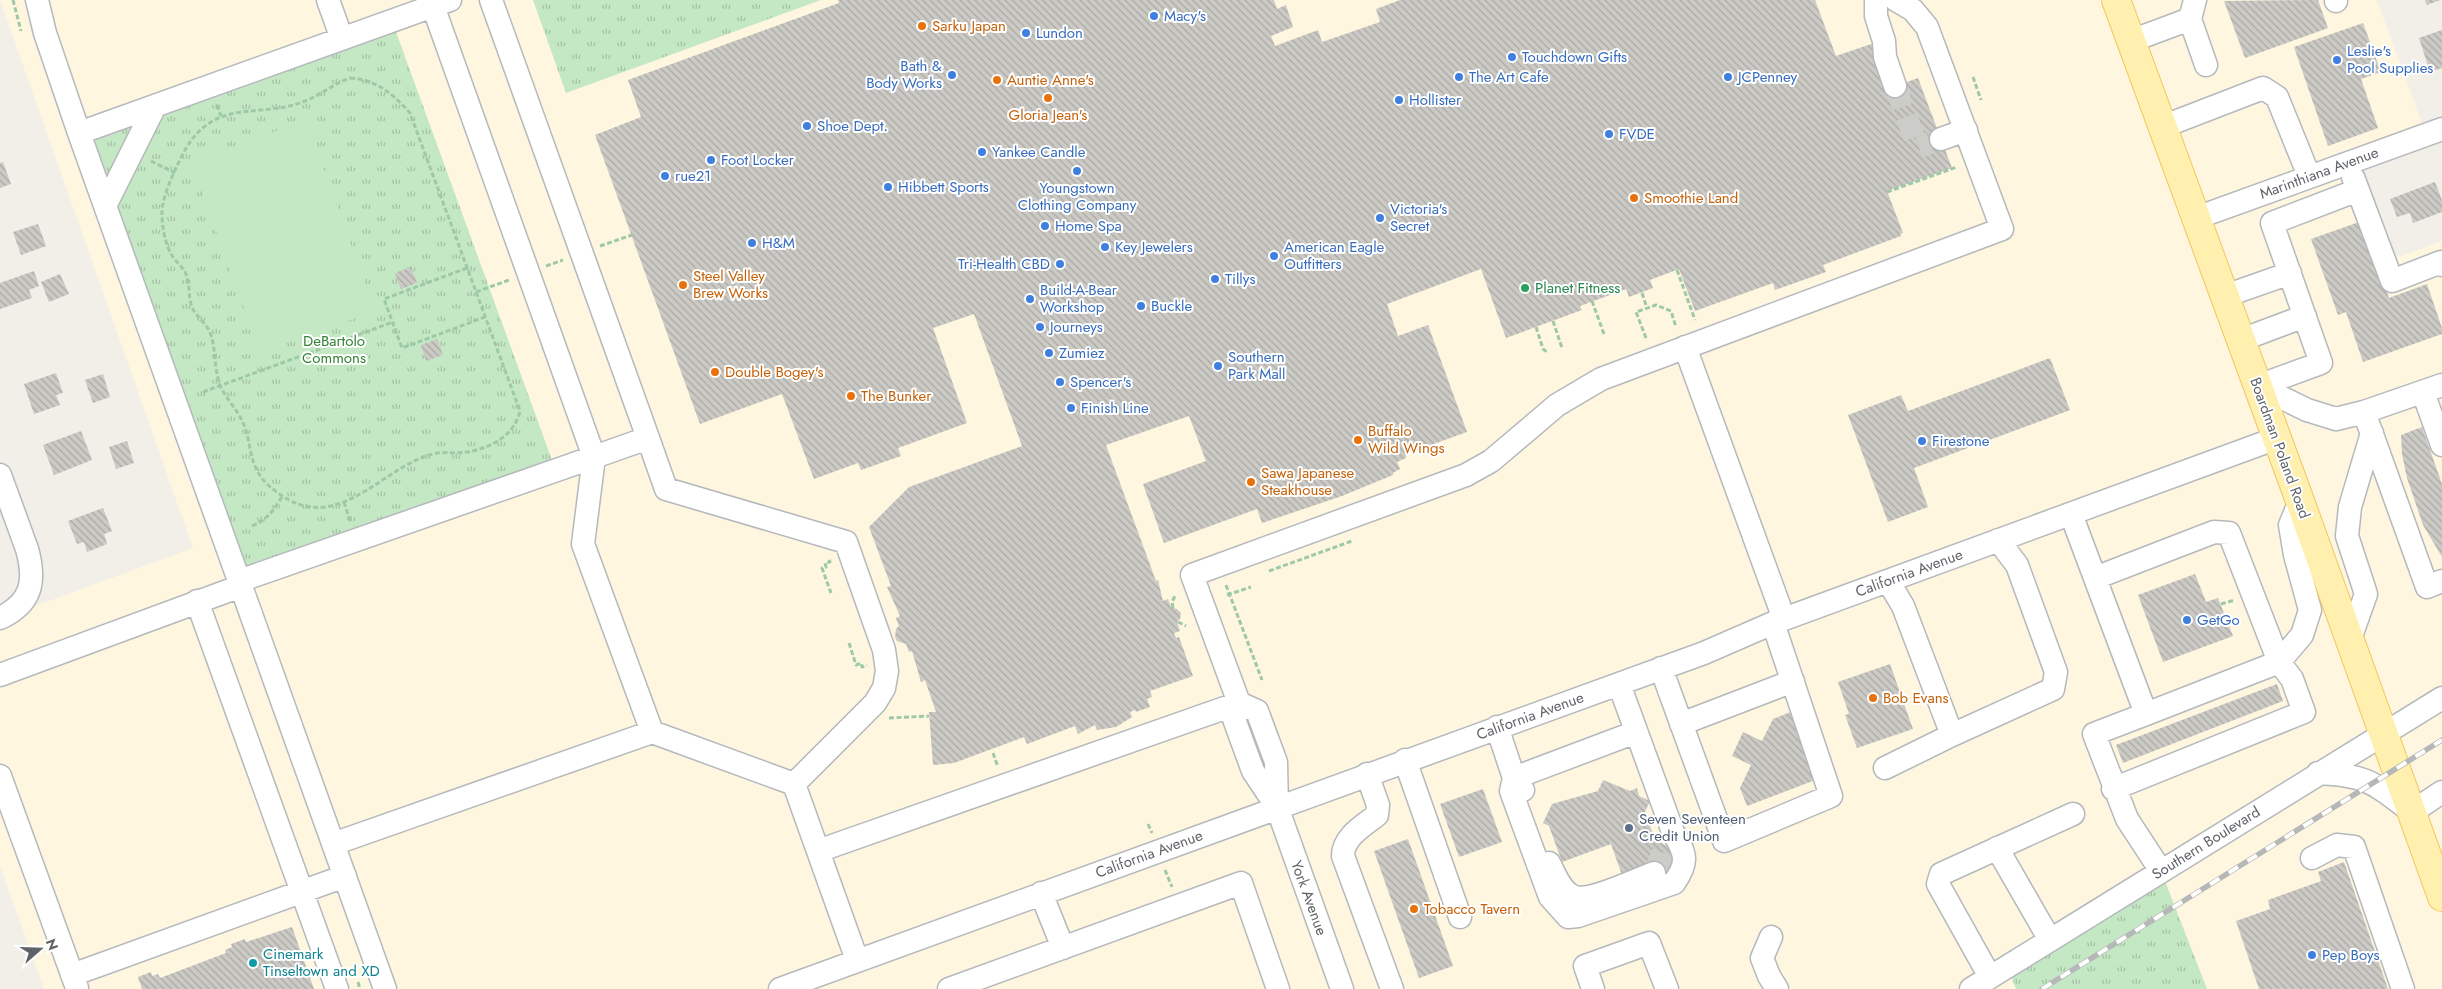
<svg xmlns="http://www.w3.org/2000/svg" width="2442" height="989" viewBox="0 0 2442 989" font-family="Jost,sans-serif">
	<style>
		.commercial { fill: #fef6df }
		.grass { fill: url(#grass-tufts) }
		.pitch { fill: #c5e8c4 }
		.building { fill: url(#building-back-hatch) }
		.lines { fill: none; stroke-linecap: round; stroke-linejoin: round }
		.minor-tunnel { stroke: #ccccc8; stroke-width: 22; stroke-dasharray: 22 11; stroke-linecap: butt }
		.minor-casing { stroke: #b5b8bc; stroke-width: 25 }
		.major-casing { stroke: #f3c65f; stroke-width: 30 }
		.path { stroke: #9dc9a8; stroke-width: 3; stroke-dasharray: 5 2.5; stroke-linecap: butt }
		.minor { stroke: #fff; stroke-width: 22 }
		.major { stroke: #fff0af; stroke-width: 28 }
		.rail-casing { stroke: #b6b7b8; stroke-width: 5.5 }
		.rail { stroke: #fff; stroke-width: 4; stroke-dasharray: 11; stroke-linecap: butt }
		.shop-dot { fill: #3f7fe0; stroke: #fff; stroke-width: 2 }
		.food-dot { fill: #e8710a; stroke: #fff; stroke-width: 2 }
		.leisure-dot { fill: #2e9e5b; stroke: #fff; stroke-width: 2 }
		.service-dot { fill: #5c6f8a; stroke: #fff; stroke-width: 2 }
		.culture-dot { fill: #0f9aa8; stroke: #fff; stroke-width: 2 }
		.labels { text-anchor: middle; stroke-width: 4; stroke-linejoin: round; paint-order: stroke }
		.shop-label { font-size: 15px; fill: #366cbe; stroke: #fff; text-anchor: start }
		.food-label { font-size: 15px; fill: #c56008; stroke: #fff; text-anchor: start }
		.street-label { font-size: 15px; fill: #5f6368; stroke: #fff }
		.leisure-label { font-size: 15px; fill: #27864d; stroke: #fff; text-anchor: start }
		.park-label { font-size: 15px; fill: #338235; stroke: #fff }
		.service-label { font-size: 15px; fill: #4e5e75; stroke: #fff; text-anchor: start }
		.culture-label { font-size: 15px; fill: #0d838f; stroke: #fff; text-anchor: start }
	</style>
	<defs>
		<pattern id="grass-tufts" width="24" height="20" patternUnits="userSpaceOnUse" patternTransform="scale(1.25)"><rect width="24" height="20" fill="#c5e8c4"/><path d="M3 7l-1-3M5 7V3M7 7l1-3M15 17l-1-3M17 17v-4M19 17l1-3" fill="none" stroke="#a3c0a3"/></pattern>
		<pattern id="building-back-hatch" width="6" height="6" patternUnits="userSpaceOnUse" patternTransform="scale(1.25)"><rect width="6" height="6" fill="#cccac5"/><path d="M-1 5l2 2M0 0l6 6M5-1l2 2" fill="none" stroke="#a9a8a4"/></pattern>
	</defs>
	<rect width="100%" height="100%" fill="#f1efe8"/>
	<!-- commercial -->
	<path class="commercial" d="M0 0H2377L2426 134 2357 159 2393 259 2442 241V989H2207L2161 871 2007 966 2016 989H44L0 866V619L193 548Z"/>
	<!-- grass -->
	<path class="grass" d="M533 0H821L566 93Z
		M392 21 556 471 239 581 79 133Z
		M2161 871 2207 989H2016L2007 966Z"/>
	<!-- pitch -->
	<path class="pitch" d="M306 120 375 311 260 353 191 162Z"/>
	<!-- building -->
	<path class="building" d="M838 0H1274L1277 9 1286 5 1293 27 1271 36 1275 46 1318 30 1322 42 1380 22 1376 9 1400 0H1815L1836 56 1874 43 1890 88 1918 78 1952 168 1887 191 1903 233 1900 234 1901 236 1823 265 1826 272 1775 290 1773 283 1695 311 1679 269 1650 280 1653 288 1629 297 1626 289 1580 306 1582 310 1506 338 1481 269 1387 304 1398 336 1428 325 1467 432 1406 454V458L1397 462 1400 469 1393 473V475L1342 496 1262 523 1257 509 1164 543 1143 484 1206 461 1189 416 1106 445 1156 581 1158 580 1163 601 1168 599 1171 607 1177 609 1181 613 1180 619 1177 622 1180 631 1174 633 1176 638 1179 637 1193 676 1150 691 1152 697 1147 699 1150 707 1136 712 1135 710 1130 712 1132 717 1116 727 1097 730 1095 725 1078 734 1075 726 1027 744 1024 737 954 763 933 765 929 712H936L925 680 921 682 912 651 909 652 906 644 897 641 895 637 896 629 899 626 896 618 900 616 887 587 891 586 869 527 909 487 1022 446 974 314 933 328 967 423 898 448 901 456 861 470 858 463 814 479 782 394 700 424 595 135 641 117 628 80 839 3Z
		M2318 0 2328 28 2245 58 2224 1Z
		M2425 0H2440L2427 5Z
		M2363 23 2381 72 2361 79 2378 128 2328 146 2294 47Z
		M2442 30V68L2430 72 2419 38Z
		M3 162 11 184 0 188V163Z
		M2435 182 2442 200V212L2413 223 2410 213 2397 217 2390 199Z
		M2362 221 2389 298 2427 284 2442 328V334L2363 362 2346 312 2338 315 2311 239Z
		M38 224 46 246 21 255 13 232Z
		M411 267 417 283 401 289 395 273Z
		M34 271 39 286 29 290 32 298 0 309V283Z
		M60 274 69 294 49 302 41 282Z
		M437 339 443 355 426 361 421 345Z
		M2050 358 2070 410 1914 468 1928 507 1888 522 1848 415 1901 395 1908 411Z
		M56 373 63 393 56 395 60 405 34 414 24 384Z
		M103 374 110 397 93 403 85 380Z
		M2422 427 2442 484V557L2423 525 2407 478 2402 454 2401 435Z
		M81 431 92 460 54 475 43 445Z
		M127 441 134 463 116 469 109 447Z
		M103 508 112 531 104 534 107 544 87 552 84 542 77 544 68 521Z
		M2195 574 2206 602 2218 598 2233 636 2163 662 2138 595Z
		M1890 664 1913 729 1857 748 1845 715 1849 714 1838 682Z
		M2277 684 2283 701 2123 763 2116 745Z
		M1793 711 1818 779 1747 806 1740 788 1751 765 1732 756 1743 732 1762 741 1773 719Z
		M1603 780 1630 791 1637 788 1639 796 1650 801 1645 812 1655 840 1680 852 1668 879 1622 875 1611 844 1562 862 1549 826 1543 823 1552 804 1598 791Z
		M1483 789 1502 842 1459 857 1440 804Z
		M1408 839 1453 966 1419 978 1374 851Z
		M2344 862 2388 989H2259L2236 921 2270 909 2268 900 2321 881 2318 872Z
		M292 927 314 989H142L138 977 151 972 152 976 158 974 160 978 226 953 225 950 232 947 231 944 245 939 246 942Z"/>
	<g class="lines">
		<!-- minor-tunnel -->
		<path class="minor-tunnel" d="M1895 86 1918 147 1930 143
			M1654 873 1666 845"/>
		<!-- minor casing -->
		<g class="minor-casing">
			<path id="minor" d="M37 0 45 33 79 133 385 989
				M328 0 342 39
				M491 0 648 438 594 457 583 544 652 732
				M1876 0V16L1884 41 1885 57 1895 86
				M2336 0V1
				M2190 19 2206 65
				M2131 41 2190 19 2195 0
				M2162 127 2263 88 2277 97 2309 176
				M79 133 450 0
				M1941 139 1966 130
				M2353 177 2392 281 2441 262 2442 265
				M105 206 155 106
				M2196 218 2442 129
				M2225 296 2290 273
				M2241 340 2305 316
				M1685 347 1784 619
				M2442 385 2364 412 2427 587 2442 581
				M2258 386 2321 363 2272 223 2358 190
				M2258 386 2307 410 2336 419 2364 412
				M2423 392 2442 445
				M648 438 666 489 846 542 884 650 887 671 884 688 875 703 794 784
				M0 475 27 549C36 581 32 603 0 618
				M2071 514 2146 714 2279 662 2229 533 2214 532 2095 578
				M239 581 594 457 433 6
				M1888 581 1903 606 1952 735 2053 689 2056 672 2017 565 1998 540
				M197 601 337 989
				M2350 639 2366 594 2347 536 2350 507 2372 433
				M1661 668 1724 841 1831 796 1773 623
				M0 675 241 586
				M2146 714 2094 734 2127 819 2161 871
				M1681 724 1793 681
				M1497 727 1514 778 1523 790
				M1405 760 1460 917
				M1885 768 1952 735
				M2318 773C2367 775 2374 783 2412 812L2442 792
				M1367 774 1378 805 1377 815C1363 826 1343 837 1343 856L1392 989
				M0 776 77 988
				M1514 778 1511 791 1550 897 1568 917 1578 916 1674 883C1689 862 1686 854 1673 832L1619 684
				M1514 778 1636 732
				M794 784 857 960
				M2113 789 2304 712 2292 679 2279 662 2302 635 2310 610 2295 555 2290 525 2300 501
				M333 844 652 732 794 784
				M1997 848 2050 940
				M818 851 1239 703 1257 711 1276 762 1277 807
				M2312 858 2337 845 2354 847 2403 989
				M1549 863C1555 874 1561 893 1575 897 1591 902 1637 879 1654 873
				M1041 893 1063 948
				M1771 937 1762 958 1769 976 1777 989
				M72 975 345 876
				M1990 977 1938 884 1941 874 2073 814
				M780 989 1704 653 1773 623 2277 438
				M949 989 1241 883 1278 989
				M1342 989 1277 807 1253 771 1234 719 1239 703 1192 575 1466 475 1491 461 1557 405 1601 379 2002 229 1927 27 1913 10 1896 0
				M1593 989 1585 966 1649 943 1667 989
				M1971 989 2442 698"/>
		</g>
		<!-- major casing -->
		<g class="major-casing">
			<path id="major" d="M2116 0 2300 501 2442 897"/>
		</g>
		<!-- path -->
		<path class="path" d="M13 0 21 31
			M1973 77 1981 100
			M350 78C376 79 394 95 410 113L520 411C514 436 491 448 467 452 456 454 444 451 433 454 388 465 347 522 298 504 286 500 268 487 261 477 249 460 251 443 244 425 238 410 226 399 220 385 214 369 216 351 211 335 207 324 199 319 194 311 187 299 191 286 186 274 183 267 177 263 173 257 165 245 162 227 162 213 161 197 181 155 190 142 222 98 262 119 305 101 321 95 333 84 350 78Z
			M217 105 221 116
			M151 161 175 173
			M1887 192 1957 167
			M600 246 632 235
			M546 266 563 260
			M467 268 384 299 402 348 485 317
			M1677 270 1695 320
			M476 292 509 280
			M1642 293 1647 308
			M1592 301 1604 334
			M1553 321 1562 348
			M1536 327 1543 349 1547 352
			M1646 338 1636 312 1656 305 1671 311 1676 327
			M203 392 393 322
			M344 502 350 521
			M252 526C267 520 275 509 283 495
			M829 560 830 562 825 563 826 567 822 568 831 593
			M1269 571 1352 541
			M1226 585 1262 680
			M1227 595 1251 587
			M2221 604 2235 600
			M1173 608 1172 602 1175 596
			M1178 622 1186 626
			M849 643 856 665 861 663 862 667 867 665
			M889 718 929 716
			M993 753 998 767
			M1148 824 1152 833
			M1165 870 1172 887
			M358 982 360 989"/>
		<!-- minor -->
		<use href="#minor" class="minor"/>
		<!-- major -->
		<use href="#major" class="major"/>
		<!-- rail casing -->
		<g class="rail-casing">
			<path id="rail" d="M2042 989 2442 740"/>
		</g>
		<!-- rail -->
		<use href="#rail" class="rail"/>
	</g>
	<!-- markers -->
	<g class="shop-dot">
		<circle cx="1154" cy="16" r="5"/>
		<circle cx="1026" cy="33" r="5"/>
		<circle cx="1512" cy="57" r="5"/>
		<circle cx="2337" cy="60" r="5"/>
		<circle cx="952" cy="75" r="5"/>
		<circle cx="1459" cy="77" r="5"/>
		<circle cx="1728" cy="77" r="5"/>
		<circle cx="1399" cy="100" r="5"/>
		<circle cx="807" cy="126" r="5"/>
		<circle cx="1609" cy="134" r="5"/>
		<circle cx="982" cy="152" r="5"/>
		<circle cx="711" cy="160" r="5"/>
		<circle cx="1077" cy="171" r="5"/>
		<circle cx="665" cy="176" r="5"/>
		<circle cx="888" cy="187" r="5"/>
		<circle cx="1380" cy="218" r="5"/>
		<circle cx="1045" cy="226" r="5"/>
		<circle cx="752" cy="243" r="5"/>
		<circle cx="1105" cy="247" r="5"/>
		<circle cx="1274" cy="256" r="5"/>
		<circle cx="1060" cy="264" r="5"/>
		<circle cx="1215" cy="279" r="5"/>
		<circle cx="1030" cy="299" r="5"/>
		<circle cx="1141" cy="306" r="5"/>
		<circle cx="1040" cy="327" r="5"/>
		<circle cx="1049" cy="353" r="5"/>
		<circle cx="1218" cy="366" r="5"/>
		<circle cx="1060" cy="382" r="5"/>
		<circle cx="1071" cy="408" r="5"/>
		<circle cx="1922" cy="441" r="5"/>
		<circle cx="2187" cy="620" r="5"/>
		<circle cx="2312" cy="955" r="5"/>
	</g>
	<g class="food-dot">
		<circle cx="922" cy="26" r="5"/>
		<circle cx="997" cy="80" r="5"/>
		<circle cx="1048" cy="98" r="5"/>
		<circle cx="1634" cy="198" r="5"/>
		<circle cx="683" cy="285" r="5"/>
		<circle cx="715" cy="372" r="5"/>
		<circle cx="851" cy="396" r="5"/>
		<circle cx="1358" cy="440" r="5"/>
		<circle cx="1251" cy="482" r="5"/>
		<circle cx="1873" cy="698" r="5"/>
		<circle cx="1414" cy="909" r="5"/>
	</g>
	<circle class="leisure-dot" cx="1525" cy="288" r="5"/>
	<circle class="service-dot" cx="1629" cy="828" r="5"/>
	<circle class="culture-dot" cx="253" cy="963" r="5"/>
	<g class="labels">
		<!-- shop labels -->
		<g class="shop-label">
			<text x="1164" y="21">Macy's</text>
			<text x="1036" y="38">Lundon</text>
			<text x="2347" y="56">Leslie's<tspan x="2347" dy="17">Pool Supplies</tspan></text>
			<text x="1522" y="62">Touchdown Gifts</text>
			<text x="942" y="71" text-anchor="end">Bath &amp;<tspan x="942" dy="17">Body Works</tspan></text>
			<text x="1469" y="82">The Art Cafe</text>
			<text x="1738" y="82">JCPenney</text>
			<text x="1409" y="105">Hollister</text>
			<text x="817" y="131">Shoe Dept.</text>
			<text x="1619" y="139">FVDE</text>
			<text x="992" y="157">Yankee Candle</text>
			<text x="721" y="165">Foot Locker</text>
			<text x="675" y="181">rue21</text>
			<text x="898" y="192">Hibbett Sports</text>
			<text x="1077" y="193" text-anchor="middle">Youngstown<tspan x="1077" dy="17">Clothing Company</tspan></text>
			<text x="1390" y="214">Victoria's<tspan x="1390" dy="17">Secret</tspan></text>
			<text x="1055" y="231">Home Spa</text>
			<text x="762" y="248">H&amp;M</text>
			<text x="1115" y="252">Key Jewelers</text>
			<text x="1284" y="252">American Eagle<tspan x="1284" dy="17">Outfitters</tspan></text>
			<text x="1050" y="269" text-anchor="end">Tri-Health CBD</text>
			<text x="1225" y="284">Tillys</text>
			<text x="1040" y="295">Build-A-Bear<tspan x="1040" dy="17">Workshop</tspan></text>
			<text x="1151" y="311">Buckle</text>
			<text x="1050" y="332">Journeys</text>
			<text x="1059" y="358">Zumiez</text>
			<text x="1228" y="362">Southern<tspan x="1228" dy="17">Park Mall</tspan></text>
			<text x="1070" y="387">Spencer's</text>
			<text x="1081" y="413">Finish Line</text>
			<text x="1932" y="446">Firestone</text>
			<text x="2197" y="625">GetGo</text>
			<text x="2322" y="960">Pep Boys</text>
		</g>
		<!-- food labels -->
		<g class="food-label">
			<text x="932" y="31">Sarku Japan</text>
			<text x="1007" y="85">Auntie Anne's</text>
			<text x="1048" y="120" text-anchor="middle">Gloria Jean's</text>
			<text x="1644" y="203">Smoothie Land</text>
			<text x="693" y="281">Steel Valley<tspan x="693" dy="17">Brew Works</tspan></text>
			<text x="725" y="377">Double Bogey's</text>
			<text x="861" y="401">The Bunker</text>
			<text x="1368" y="436">Buffalo<tspan x="1368" dy="17">Wild Wings</tspan></text>
			<text x="1261" y="478">Sawa Japanese<tspan x="1261" dy="17">Steakhouse</tspan></text>
			<text x="1883" y="703">Bob Evans</text>
			<text x="1424" y="914">Tobacco Tavern</text>
		</g>
		<!-- street labels -->
		<g class="street-label">
			<text transform="translate(2319 173) rotate(-20)" y="5">Marinthiana Avenue</text>
			<text transform="translate(2280 448) rotate(70)" y="5">Boardman Poland Road</text>
			<text transform="translate(1909 573) rotate(-20)" y="5">California Avenue</text>
			<text transform="translate(1530 716) rotate(-20)" y="5">California Avenue</text>
			<text transform="translate(2206 843) rotate(-32)" y="5">Southern Boulevard</text>
			<text transform="translate(1149 854) rotate(-20)" y="5">California Avenue</text>
			<text transform="translate(1309 898) rotate(70)" y="5">York Avenue</text>
		</g>
		<!-- leisure labels -->
		<g class="leisure-label">
			<text x="1535" y="293">Planet Fitness</text>
		</g>
		<!-- park labels -->
		<g class="park-label">
			<text x="334" y="346">DeBartolo<tspan x="334" dy="17">Commons</tspan></text>
		</g>
		<!-- service labels -->
		<g class="service-label">
			<text x="1639" y="824">Seven Seventeen<tspan x="1639" dy="17">Credit Union</tspan></text>
		</g>
		<!-- culture labels -->
		<g class="culture-label">
			<text x="263" y="959">Cinemark<tspan x="263" dy="17">Tinseltown and XD</tspan></text>
		</g>
	</g>
	<!-- north arrow -->
	<g transform="translate(40 949) rotate(70)" stroke="#ffffff" stroke-width="4" paint-order="stroke">
	<path d="M0-4L9 19L0 12L-9 19Z" fill="#5f6368"/>
	<text y="-8" font-size="14" font-weight="bold" text-anchor="middle" fill="#5f6368">N</text>
	</g>
</svg>
